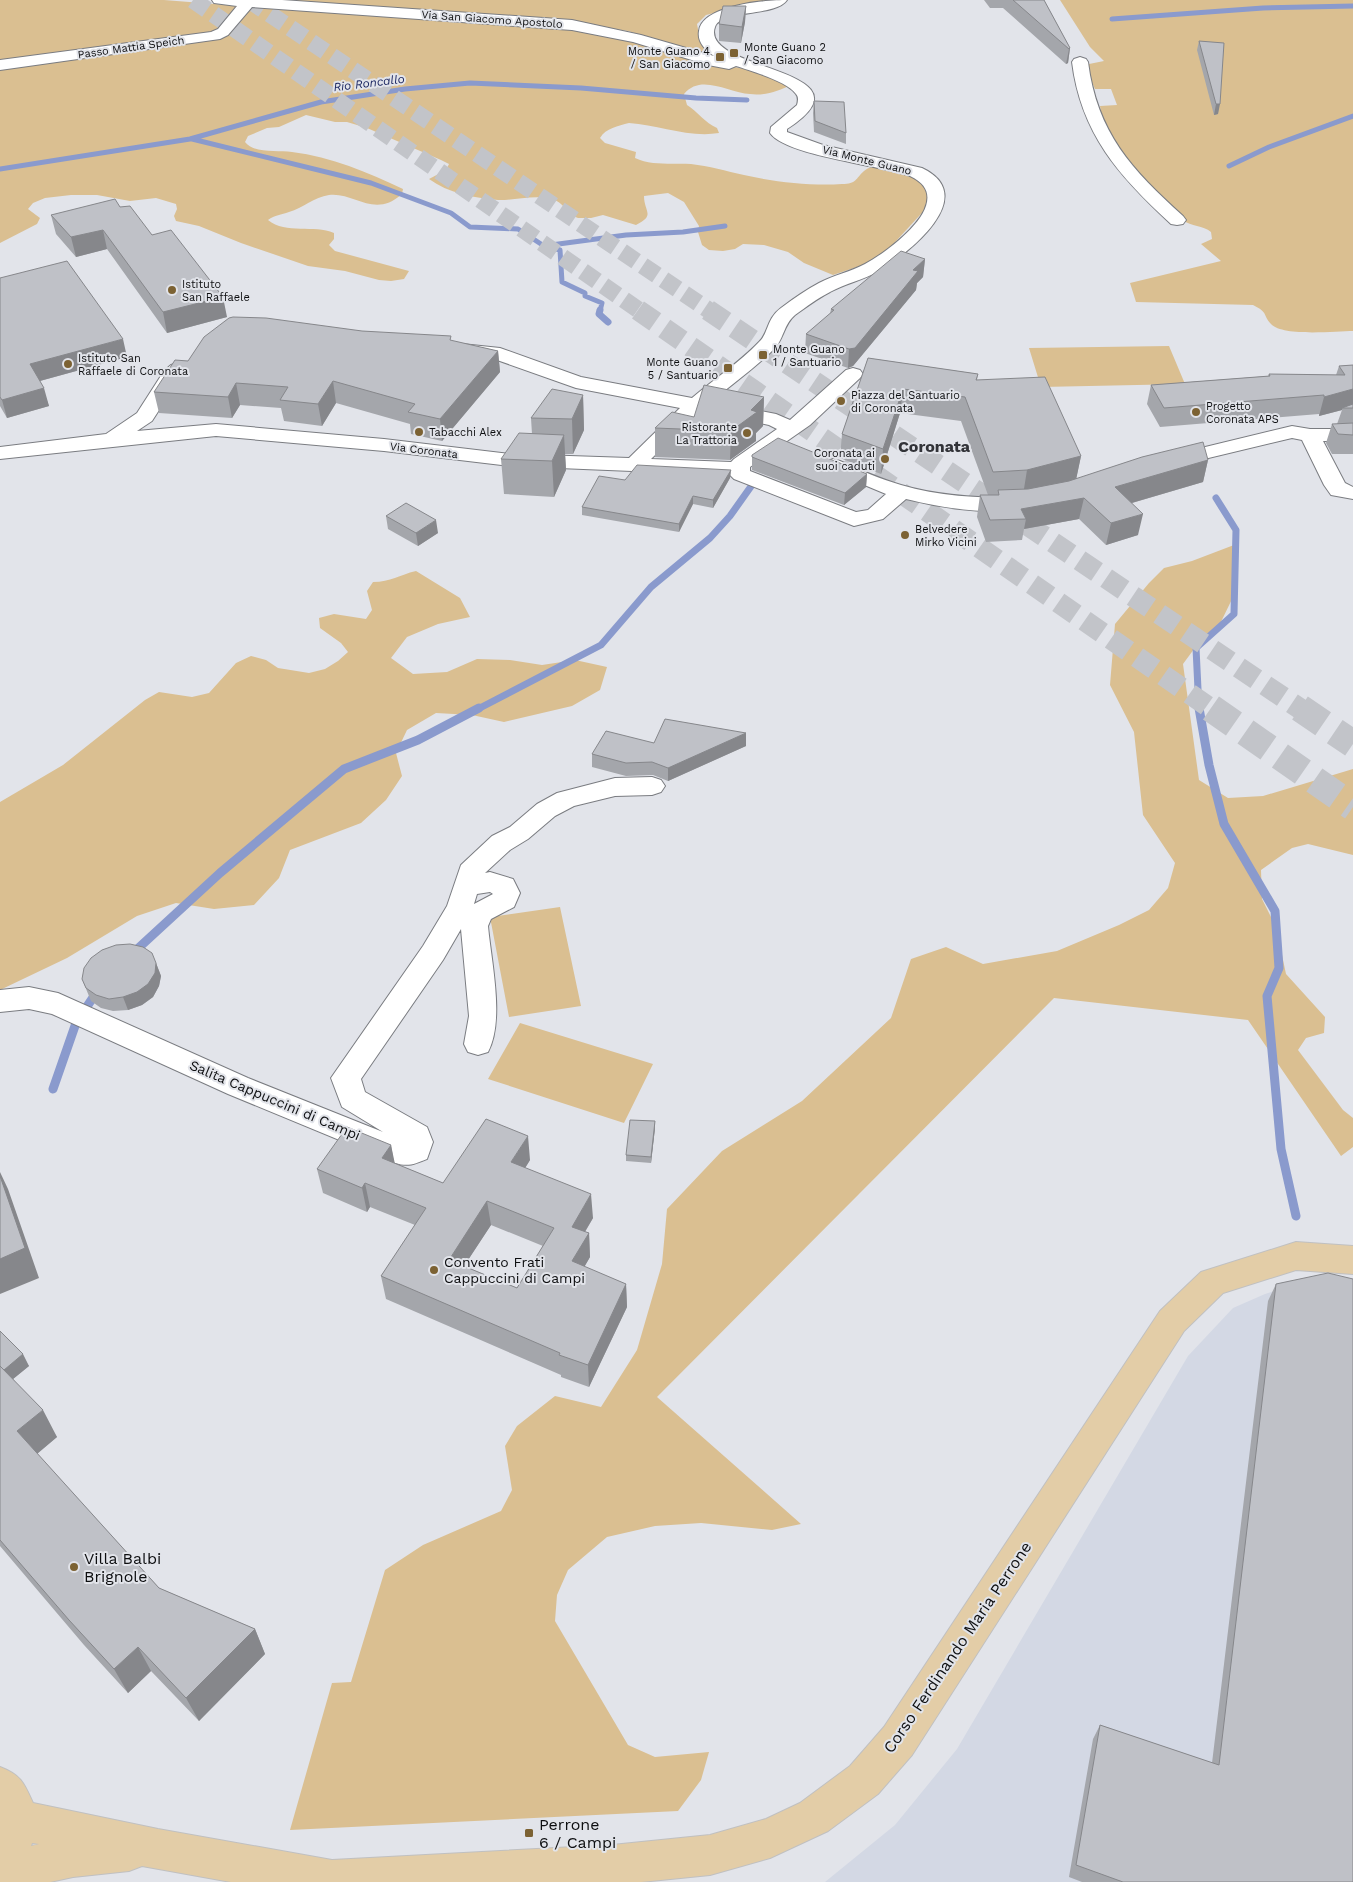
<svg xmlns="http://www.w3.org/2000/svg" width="1353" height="1882" viewBox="0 0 1353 1882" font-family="'Work Sans',sans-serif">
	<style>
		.built { fill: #d3d8e4 }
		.green { fill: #dabf91 }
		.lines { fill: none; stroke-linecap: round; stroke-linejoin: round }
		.stream-far2 { stroke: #8a9acd; stroke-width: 5 }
		.stream-far1 { stroke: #8a9acd; stroke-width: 7 }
		.stream { stroke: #8a9acd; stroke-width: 9 }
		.highway-tunnel-far2 { stroke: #c2c4c9; stroke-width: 17; stroke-dasharray: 17 8; stroke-linecap: butt }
		.highway-tunnel-far1 { stroke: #c2c4c9; stroke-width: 21; stroke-dasharray: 21 11; stroke-linecap: butt }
		.highway-tunnel { stroke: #c2c4c9; stroke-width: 28; stroke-dasharray: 28 14; stroke-linecap: butt }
		.minor-casing { stroke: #7a7c81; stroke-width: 2 }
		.major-casing { stroke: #c0c0c1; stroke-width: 2 }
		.minor { fill: #fff; fill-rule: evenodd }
		.major { fill: #e3cda7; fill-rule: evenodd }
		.wall { fill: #a4a6ab; fill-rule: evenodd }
		.shaded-wall { fill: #86878b }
		.building { fill: #bfc1c7; stroke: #86878b; fill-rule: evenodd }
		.poi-dot { fill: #7c6233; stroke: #e2e4ea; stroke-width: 2 }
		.labels { text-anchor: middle; stroke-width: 4; stroke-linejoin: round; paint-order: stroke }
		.far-street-label { font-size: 11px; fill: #0d0e10; stroke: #e2e4ea }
		.far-poi-label { font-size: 11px; fill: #0d0e10; stroke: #e2e4ea; text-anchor: start }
		.far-water-label { font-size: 12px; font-style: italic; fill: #17225e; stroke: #e2e4ea }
		.street-label { font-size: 14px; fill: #0d0e10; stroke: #e2e4ea }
		.poi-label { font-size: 14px; fill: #0d0e10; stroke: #e2e4ea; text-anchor: start }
		.far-district-label { font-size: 16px; font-weight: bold; fill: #323338; stroke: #e2e4ea }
		.near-poi-label { font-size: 16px; fill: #0d0e10; stroke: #e2e4ea; text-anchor: start }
		.near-street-label { font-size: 16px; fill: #0d0e10; stroke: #e2e4ea }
	</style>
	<rect width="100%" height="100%" fill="#e2e4ea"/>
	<!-- built -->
	<path class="built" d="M1303 1282 1353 1882H825L895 1825 957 1749 1188 1356 1233 1308 1265 1294Z"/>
	<!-- green -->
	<path class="green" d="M0 0H164L240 6 217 33 0 62Z
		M255 0H768L706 15 697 24 700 40 712 53 706 55 628 31 576 23Z
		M1060 0H1353V331C1336 331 1283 337 1271 324 1262 314 1269 313 1253 305L1136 302 1130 283 1221 261 1201 244 1212 239 1211 232C1203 225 1191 227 1183 220 1158 200 1119 153 1104 125 1102 119 1101 112 1100 106L1117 105 1111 89H1095L1084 65 1104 61 1090 47Z
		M250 6 571 28 618 37 685 58 750 70 791 85C779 91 764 96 750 94 729 93 701 73 684 94L687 105C698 112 705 123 717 128L719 133C689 138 659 125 629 123 618 126 606 128 600 138L605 143 636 152 635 158C652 166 673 163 691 164 709 166 726 171 744 175 774 182 812 186 842 184 857 184 855 179 864 171 879 158 909 175 925 180L932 202 886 252 869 263 833 275 804 263 788 252 764 245 743 244 735 249 723 251 709 250 702 245 698 232 699 226 684 202 668 193 644 196C644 212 656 215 636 225L603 215 591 218H578L568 214C558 187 518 201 498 200 474 198 448 193 429 179L446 170 449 164 441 160 367 128 347 122H335L306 115 279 127 267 128 248 136 245 142C254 154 278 150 292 152 332 157 367 172 403 189L402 194C374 219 355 192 329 195 314 197 303 208 289 212 281 215 275 215 268 220 286 235 314 224 334 233V239L329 245 335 251 409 271 404 279 391 281 379 280 345 271 308 266 241 243 199 226 176 221 174 216 177 209 176 204 156 198 130 201 97 195H71L45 198 33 203 28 209 40 218 37 224 0 243V67L211 40C241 32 231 22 250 6Z
		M1169 346 1185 384 1041 387 1029 348Z
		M1234 545 1235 593 1217 630 1197 645 1183 664 1199 780 1228 798 1263 796 1353 769V855L1308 844 1292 848 1261 870 1262 899 1276 927 1286 974 1325 1017 1324 1033 1306 1038 1298 1050 1343 1110 1353 1118V1147L1341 1156 1248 1020 1054 998 657 1397 801 1524 772 1530 701 1523 655 1526 607 1537 568 1570 557 1595 555 1621 628 1745 655 1757 709 1752 701 1780 678 1811 290 1830 332 1683 351 1682 385 1570 423 1545 501 1511 512 1490 505 1446 517 1426 555 1396 601 1407 637 1350 662 1264 667 1209 722 1151 802 1101 891 1018 911 959 946 947 983 964 1057 951 1119 925 1149 910 1168 888 1175 863 1143 815 1134 732 1110 685 1115 624 1149 583 1164 568 1192 561Z
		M416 571 460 598 470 617 438 624 407 637 391 658 413 674 447 672 477 659 510 660 542 665 575 660 607 667 600 690 572 706 504 722 472 715 436 713 407 730 396 753 402 776 386 800 361 823 290 850 279 878 254 905 214 909 176 903 137 916 67 958 0 990V802L63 765 145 700 159 692 192 697 209 693 236 663 251 656 266 660 278 668 309 673 325 669 338 661 348 652 341 643 320 628 319 618 334 614 366 619 372 610 367 591 373 582C391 582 399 575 416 571Z
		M560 907 581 1006 509 1017 490 917Z
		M520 1023 653 1064 624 1123 488 1079Z"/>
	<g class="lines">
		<!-- stream-far2 -->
		<path class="stream-far2" d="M1112 19 1263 8 1353 6
			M192 139 371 183 451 213 470 227 518 229 544 246 560 250 562 282 585 293V296L602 303 600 311
			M1229 166 1269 147 1353 116
			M0 169 190 139 321 102 405 89 470 83 581 88 696 98 747 100
			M551 245 626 235 683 232 725 226"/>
		<!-- stream-far1 -->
		<path class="stream-far1" d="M600 310 599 314 608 322
			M476 710 601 645 651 587 710 538 730 516 752 485
			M1199 710 1196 648 1234 614 1236 530 1216 498"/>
		<!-- stream -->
		<path class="stream" d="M1199 708 1209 765 1224 824 1275 911 1279 968 1267 996 1281 1149 1296 1216
			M133 953 220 873 344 769 418 740 479 708
			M53 1089 76 1023 98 990"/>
		<!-- highway-tunnel-far2 -->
		<path class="highway-tunnel-far2" d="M193 0 640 311
			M249 0 710 311"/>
		<!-- highway-tunnel-far1 -->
		<path class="highway-tunnel-far1" d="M638 310 1213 710
			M708 310 1302 710"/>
		<!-- highway-tunnel -->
		<path class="highway-tunnel" d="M1211 708 1353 807
			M1300 708 1353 744"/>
		<!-- minor casing -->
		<g class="minor-casing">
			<path id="minor" d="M212 0H282L572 20 641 35 714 56C705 50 697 42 699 31 702 5 766 0 787 0 776 17 721 9 715 27 699 72 881 68 787 129V132L823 145 922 168C981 196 909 253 879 271 864 280 846 283 830 292 818 298 806 307 795 315 783 325 784 340 773 350 754 369 732 384 712 401L776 414 790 420 846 370 853 368 860 370 863 374 860 378 810 425 750 467V471L856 512 868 510 886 494 826 469 822 465 826 461 833 459 840 461C860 470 880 479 901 485 938 496 978 498 1016 498L1024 499 1027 504 1024 509C992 516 938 507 906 499L883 519 854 526 734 479 730 475 510 466 384 451 216 436 0 459V447L106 434 137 413 164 371 171 365 178 363 185 365 188 369 179 379 152 421 137 431 216 424 384 439 510 454 629 458 680 408 576 388 497 360 455 354 452 350 455 346 462 344 500 348 581 377 692 398C714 379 739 363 759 342 769 333 766 319 781 308 793 299 806 290 819 283 834 275 850 272 865 264 889 251 960 199 910 176 881 165 786 156 770 133L771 127 797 105C798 101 799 97 796 94 787 81 751 71 736 66L729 69 708 65 633 42 572 30 252 7 228 35 220 39 0 70V60L211 32 218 29 237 6 214 3ZM700 411 769 425 777 429 734 459 731 462 651 459Z
				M1080 57 1086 59 1088 62C1097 133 1132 170 1183 216L1186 220 1183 224 1177 225 1171 224C1119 176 1081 134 1072 62L1074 59Z
				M1292 426 1310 429H1353V441H1323L1345 483 1353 487V499L1331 495 1324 485 1302 440 1292 438 1171 467 1164 465 1161 461 1164 457Z
				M652 777 661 780 665 786 661 792 652 795 615 796 574 806 555 816 528 839 510 850 485 873 490 872 513 879 520 893 514 907 491 919 488 926C491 961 505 1020 488 1052L478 1055 468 1052 464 1044 469 1016 461 929 443 960 361 1079 365 1092 427 1127 433 1142 427 1159C415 1164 408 1167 395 1163L228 1094 52 1014 29 1009 0 1012V990L29 987 58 993 248 1078 383 1132 342 1107 331 1078 423 946 447 906 461 865 492 836 510 827 537 804 557 793 615 778ZM490 892 493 894 474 904 477 894Z"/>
		</g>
		<!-- major casing -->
		<g class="major-casing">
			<path id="major" d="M1296 1242 1353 1246V1274L1296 1270 1223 1293 1184 1331 912 1755 878 1794 828 1831 770 1858 710 1875 641 1882H231L142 1866 129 1871 73 1877 50 1882H0V1767C21 1775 24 1783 33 1803L158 1829 332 1860 612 1845 710 1835 766 1819 800 1803 850 1766 884 1727 1160 1311 1201 1272ZM32 1843 39 1844 31 1846Z"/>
		</g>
		<!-- minor -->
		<use href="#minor" class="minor"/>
		<!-- major -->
		<use href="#major" class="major"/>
	</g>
	<!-- wall -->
	<path class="wall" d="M984 0H1044L1070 48 1068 63 1066 64 1003 8H990Z
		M746 6 745 22 741 43 719 41V24Z
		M1199 41 1224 43 1218 114 1214 115 1197 50Z
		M814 101 846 133V144L814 132 813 113Z
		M120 207 152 235 227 317 167 333 107 249 76 257 56 234 51 215Z
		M925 259 923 277 917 283 916 290 853 366 848 368 805 353 806 334 830 314 831 309Z
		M0 278 127 357 40 381 49 406 7 418 0 406Z
		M362 331 452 341 498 351 500 372 442 441 411 434 410 424 336 403 322 426 284 421 281 408 240 405 232 418 159 413 154 392 188 361Z
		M868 358 978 374 977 380 1081 456 1076 479 1208 460 1203 482 1132 503 1138 535 1106 545 1079 519 1024 529 1022 540 986 542 977 517 980 495H988L961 421 900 413 881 474 840 458 842 434Z
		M1353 365V454H1332L1326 443 1332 424H1337L1342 410 1319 416V414L1160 427 1147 404 1151 385 1268 376 1269 374 1336 375 1339 366Z
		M583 395 584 430 573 454H565L566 470 554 497 504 494 501 459 532 434 531 418Z
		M764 397 763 426 756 433V441L730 460 655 457V428Z
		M752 455 867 474 866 487 844 505 752 470Z
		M731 470 730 478 713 508 693 504 679 532 582 515V507L625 480Z
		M386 516 438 533 418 546 388 529Z
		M746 733V746L668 781 653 775 626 776 592 767V754L654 743Z
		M156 963 161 976 159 986 153 997 142 1005 128 1010 113 1011 101 1008 91 1001 82 979Z
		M655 1121V1128L651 1163 626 1161V1155Z
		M391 1145 394 1163 443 1183 530 1160 525 1168 593 1218 585 1232 589 1233 590 1257 584 1267 626 1284 627 1307 589 1387 561 1377V1375L386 1299 381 1276 415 1225 370 1207 367 1212 323 1193 317 1169ZM491 1225 543 1246 517 1288 464 1266Z
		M1276 1284 1353 1882H1082L1069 1877 1093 1739 1100 1725 1212 1763 1268 1301Z
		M0 1331 29 1366 13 1379 57 1437 37 1454 159 1588 255 1629 265 1654 199 1721 151 1671 128 1693 84 1645 0 1546Z"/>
	<!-- shaded-wall -->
	<path class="shaded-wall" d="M746 6 745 22 741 43 742 27Z
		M1070 48 1068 63 1066 64 1069 49Z
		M1216 104H1220L1218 114 1214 115Z
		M103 230 107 249 76 257 71 237Z
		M925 259 923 277 917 283 916 290 853 366 848 368 849 349 913 270Z
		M223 297 227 317 167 333 163 312Z
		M123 339 127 357 36 382 30 364Z
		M498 351 500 372 442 441 440 419Z
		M333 381 336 403 322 426 318 404Z
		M236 383 240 405 232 418 228 397Z
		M44 388 49 406 7 418 2 400Z
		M903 389 900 413 881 474 883 449Z
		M1353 389V407L1342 408V410L1319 416 1324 397Z
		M583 395 584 430 573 454 572 419Z
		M764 397 763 426 756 433V441L730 460 731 431Z
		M564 435 566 470 554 497 552 461Z
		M1081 456 1076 480 1023 495 1027 470Z
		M1208 460 1203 482 1111 509 1115 487Z
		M731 470 730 478 713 508V500Z
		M867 474 866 487 844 505 845 493Z
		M693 496V504L679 532V524Z
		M1084 498 1079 519 1024 529 1026 519 1021 509Z
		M1143 514 1138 535 1106 545 1111 523Z
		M436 520 438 533 418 546 416 533Z
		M746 733V746L668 781V768Z
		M156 963 161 976 159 986 153 997 142 1005 128 1010 123 997Z
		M655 1121V1128L651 1163V1157Z
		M528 1136 530 1160 514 1186 511 1162Z
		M391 1145 396 1169 382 1158Z
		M0 1172 8 1189 39 1278 0 1294Z
		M365 1183 370 1207 367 1212 362 1188Z
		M591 1194 593 1218 574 1250 572 1227Z
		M487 1201 491 1225 453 1283 449 1260Z
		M589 1233 590 1257 574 1285 572 1261Z
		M626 1284 627 1307 589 1387 588 1365Z
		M23 1354 29 1366 2 1388 0 1373Z
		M43 1410 57 1437 32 1458 17 1431Z
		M255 1629 265 1654 199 1721 186 1698Z
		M138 1647 151 1671 128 1693 114 1669Z"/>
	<!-- building -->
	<path class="building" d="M1013 0H1044L1070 48 1069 49Z
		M723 6H746L742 27 719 24Z
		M1199 41 1224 43 1220 104H1216Z
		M814 101 844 102 846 133 815 121Z
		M115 199 120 207 130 206 152 235 171 230 223 297 163 312 103 230 71 237 51 215Z
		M901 251 925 259 913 270 918 271 855 348 849 349 806 334 834 310 831 309Z
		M67 261 123 339 30 364 44 388 2 400 0 397V278Z
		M233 317 266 318 362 331 451 336 450 340 498 351 440 419 408 412 415 404 333 381 318 404 280 400 288 387 236 383 228 397 154 392 175 360 188 361 204 337 229 318Z
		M868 358 978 374 976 380 1045 377 1081 456 1027 470 993 472 965 397 903 389 883 449 842 434Z
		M1353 365V389L1324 397V395L1164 408 1151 385 1270 376 1269 374 1345 375 1339 366Z
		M704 385 764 397 751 410 757 412 731 431 655 428 672 412 694 417Z
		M552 389 583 395 572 419 531 418Z
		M1353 404V408H1342Z
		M1353 423V435L1338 434 1332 424Z
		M519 433 564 435 552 461 501 459Z
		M778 438 867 474 845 493 752 457V455Z
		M1203 442 1208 460 1115 487 1143 514 1111 523 1084 498 1021 509 1026 519 990 520 980 495H999L998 490 1028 489 1069 481 1142 457Z
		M637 465 731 470 713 500 693 496 679 524 582 507 599 476 625 480Z
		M406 503 436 520 416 533 386 516Z
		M665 719 746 733 668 768 652 762 626 763 592 754 606 731 654 743Z
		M130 944 143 947 152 953 156 963 155 973 148 984 137 992 123 997 109 999 96 995 86 988 82 979 84 968 91 958 102 950 116 945Z
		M486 1119 528 1136 511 1162 591 1194 572 1227 589 1233 572 1261 626 1284 588 1365 559 1355 560 1353 381 1276 426 1208 365 1183 362 1188 317 1169 347 1127 391 1145 382 1158 443 1183ZM487 1201 554 1228 517 1288 449 1260Z
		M630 1120 655 1121 651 1157 626 1155Z
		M0 1176 25 1248 0 1259Z
		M1328 1273 1353 1279V1882H1123L1076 1865 1100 1725 1219 1765 1276 1284Z
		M0 1331 23 1354 4 1370 0 1366Z
		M0 1366 43 1410 17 1431 159 1588 255 1629 186 1698 138 1647 114 1669 69 1620 0 1540Z"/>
	<!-- markers -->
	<g class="poi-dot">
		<rect x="729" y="48" width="10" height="10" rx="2.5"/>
		<rect x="715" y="52" width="10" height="10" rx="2.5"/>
		<circle cx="172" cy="290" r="5"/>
		<rect x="758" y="350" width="10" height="10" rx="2.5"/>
		<circle cx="68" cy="364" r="5"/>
		<rect x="723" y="363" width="10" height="10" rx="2.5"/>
		<circle cx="841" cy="401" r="5"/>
		<circle cx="1196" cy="412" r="5"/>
		<circle cx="419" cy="432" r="5"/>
		<circle cx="747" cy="433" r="5"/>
		<circle cx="885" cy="459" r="5"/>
		<circle cx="905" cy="535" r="5"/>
		<circle cx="434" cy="1270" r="5"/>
		<circle cx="74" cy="1567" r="5"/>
		<rect x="524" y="1828" width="10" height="10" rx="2.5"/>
	</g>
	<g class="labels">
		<!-- far-street labels -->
		<g class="far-street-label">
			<text transform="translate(492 19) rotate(4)" y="4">Via San Giacomo Apostolo</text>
			<text transform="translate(131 47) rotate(-8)" y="4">Passo Mattia Speich</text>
			<text transform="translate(867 160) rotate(14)" y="4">Via Monte Guano</text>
			<text transform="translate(424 450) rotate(7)" y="4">Via Coronata</text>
		</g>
		<!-- far-poi labels -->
		<g class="far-poi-label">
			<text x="744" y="51">Monte Guano 2<tspan x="744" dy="13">/ San Giacomo</tspan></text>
			<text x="710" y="55" text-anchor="end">Monte Guano 4<tspan x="710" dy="13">/ San Giacomo</tspan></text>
			<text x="182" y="288">Istituto<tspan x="182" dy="13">San Raffaele</tspan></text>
			<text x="773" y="353">Monte Guano<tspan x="773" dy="13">1 / Santuario</tspan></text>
			<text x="78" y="362">Istituto San<tspan x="78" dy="13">Raffaele di Coronata</tspan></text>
			<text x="718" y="366" text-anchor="end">Monte Guano<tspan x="718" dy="13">5 / Santuario</tspan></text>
			<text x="851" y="399">Piazza del Santuario<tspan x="851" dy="13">di Coronata</tspan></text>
			<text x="1206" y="410">Progetto<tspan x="1206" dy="13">Coronata APS</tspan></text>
			<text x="737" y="431" text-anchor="end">Ristorante<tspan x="737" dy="13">La Trattoria</tspan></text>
			<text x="429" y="436">Tabacchi Alex</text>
			<text x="875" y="457" text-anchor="end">Coronata ai<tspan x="875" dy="13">suoi caduti</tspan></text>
			<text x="915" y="533">Belvedere<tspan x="915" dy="13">Mirko Vicini</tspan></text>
		</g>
		<!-- far-water labels -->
		<g class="far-water-label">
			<text transform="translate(369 83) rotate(-7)" y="4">Rio Roncallo</text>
		</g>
		<!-- street labels -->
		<g class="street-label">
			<text transform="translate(275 1100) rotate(23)" y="5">Salita Cappuccini di Campi</text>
		</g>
		<!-- poi labels -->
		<g class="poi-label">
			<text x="444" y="1267">Convento Frati<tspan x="444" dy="16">Cappuccini di Campi</tspan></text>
		</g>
		<!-- far-district labels -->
		<g class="far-district-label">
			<text x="934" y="452">Coronata</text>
		</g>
		<!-- near-poi labels -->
		<g class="near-poi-label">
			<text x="84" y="1564">Villa Balbi<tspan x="84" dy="18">Brignole</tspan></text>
			<text x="539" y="1830">Perrone<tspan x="539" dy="18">6 / Campi</tspan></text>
		</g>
		<!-- near-street labels -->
		<g class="near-street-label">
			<text transform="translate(957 1647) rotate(-56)" y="6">Corso Ferdinando Maria Perrone</text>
		</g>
	</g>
</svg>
